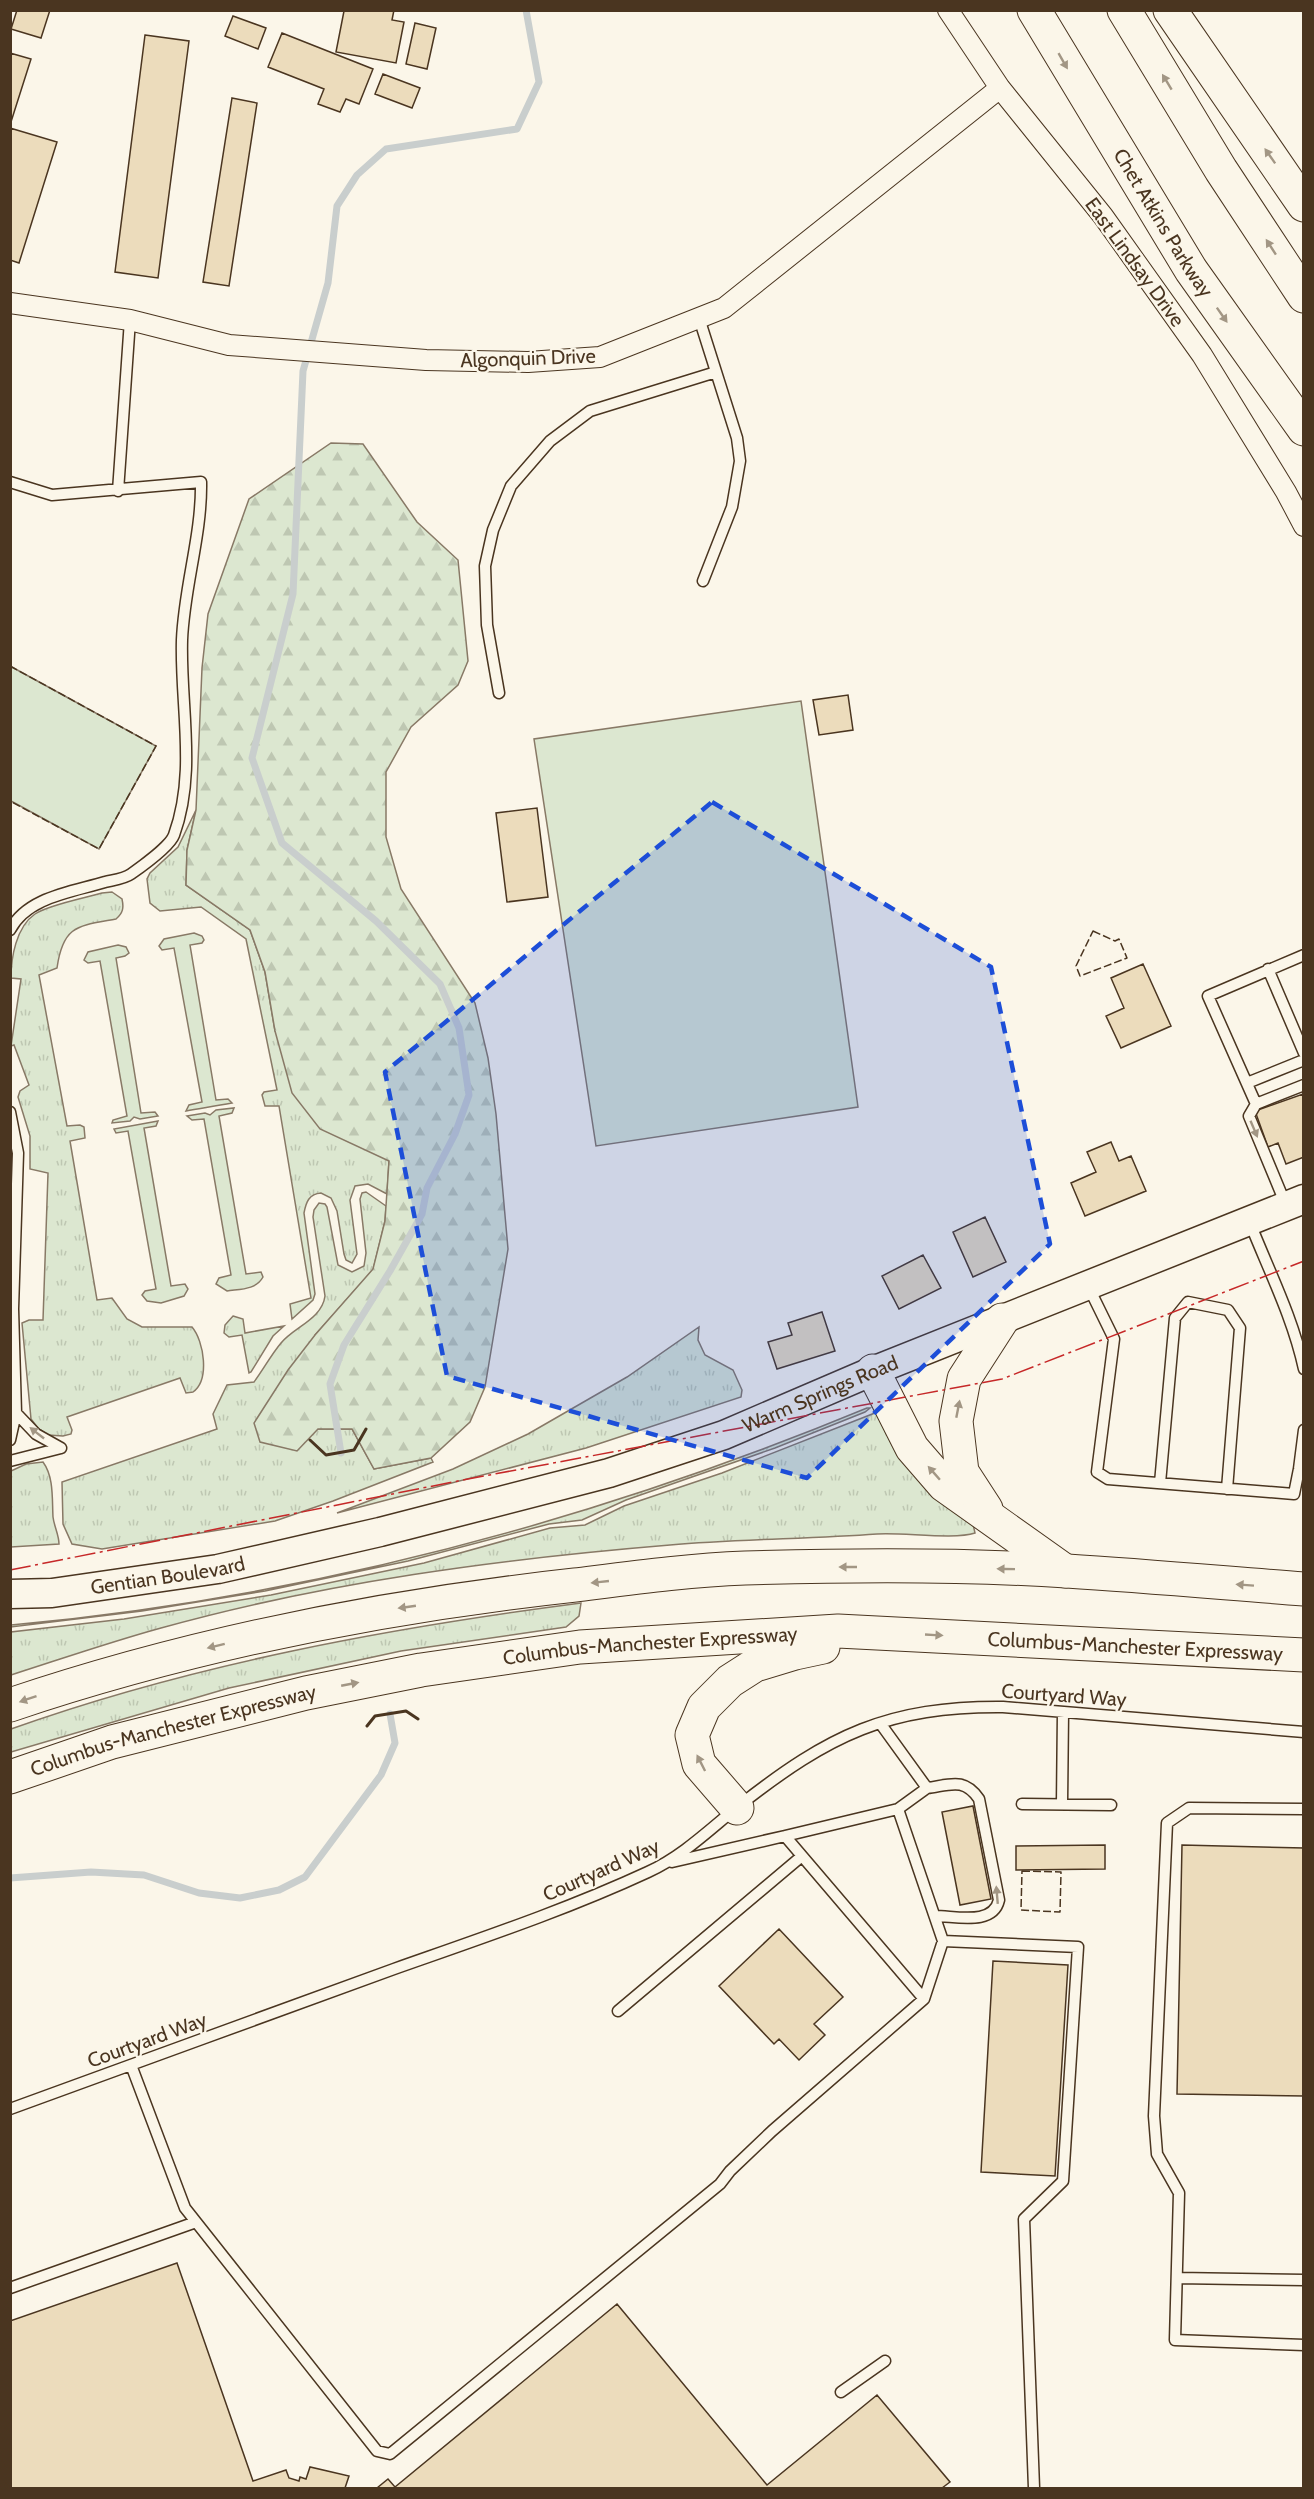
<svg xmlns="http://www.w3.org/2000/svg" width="1314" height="2499" viewBox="0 0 1314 2499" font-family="Cabin,sans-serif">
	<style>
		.grass { fill: url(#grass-tufts); stroke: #887966; stroke-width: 1.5 }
		.forest { fill: url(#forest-firs); stroke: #887966; stroke-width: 1.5 }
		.green { fill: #dce7d0; stroke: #887966; stroke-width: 1.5 }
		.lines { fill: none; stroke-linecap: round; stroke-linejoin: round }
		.stream { stroke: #c9cecd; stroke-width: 7 }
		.building { fill: #ecdcbc; stroke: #4a3520; stroke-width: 1.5 }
		.service-casing { stroke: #4a3520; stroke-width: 13 }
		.minor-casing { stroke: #4a3520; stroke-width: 22 }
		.secondary-casing { stroke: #4a3520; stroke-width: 31 }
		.trunk-casing { stroke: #4a3520; stroke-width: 35 }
		.motorway-casing { stroke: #4a3520; stroke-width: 35 }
		.service { stroke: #fbf6e9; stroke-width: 10 }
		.minor { stroke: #fbf6e9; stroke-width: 20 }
		.secondary { stroke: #fbf6e9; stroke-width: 28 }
		.trunk { stroke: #fbf6e9; stroke-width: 33 }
		.motorway { stroke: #fbf6e9; stroke-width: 33 }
		.fence { stroke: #4a3520; stroke-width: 1.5; stroke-dasharray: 8 3; stroke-linecap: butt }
		.wall { stroke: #4a3520; stroke-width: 3 }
		.power { stroke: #c62828; stroke-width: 1.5; stroke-dasharray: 21 4.5 3 4.5; stroke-linecap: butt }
		.oneway { fill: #a29684 }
		.marked { fill: #1d4ed8; fill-opacity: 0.2; stroke: #1d4ed8; stroke-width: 4.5; stroke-dasharray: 12 8; stroke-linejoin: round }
		.labels { text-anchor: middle; stroke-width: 4.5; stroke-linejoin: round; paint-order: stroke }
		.street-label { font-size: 20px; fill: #4a3520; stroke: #fbf6e9 }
	</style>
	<defs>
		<pattern id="grass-tufts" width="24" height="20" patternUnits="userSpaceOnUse" patternTransform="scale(1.5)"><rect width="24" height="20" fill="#dce7d0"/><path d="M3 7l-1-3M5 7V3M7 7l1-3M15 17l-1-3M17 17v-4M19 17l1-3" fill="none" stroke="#bec7b2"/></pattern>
		<pattern id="forest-firs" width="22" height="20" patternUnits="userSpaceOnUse" patternTransform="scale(1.5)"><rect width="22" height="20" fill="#dce7d0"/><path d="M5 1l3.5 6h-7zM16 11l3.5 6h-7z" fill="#bec7b2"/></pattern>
	</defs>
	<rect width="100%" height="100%" fill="#fbf6e9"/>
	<!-- grass -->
	<path class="grass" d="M196 810 187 850 186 885 250 930 265 972 275 1031 389 1161 387 1194 368 1184 355 1186 350 1200 357 1254 352 1263 346 1260 344 1254 337 1211 331 1198 321 1193C309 1194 306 1202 304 1213L315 1294 313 1300 292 1319 290 1304 311 1298 279 1106H265L262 1095 264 1092 277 1090 246 939 201 907 160 911 150 903 147 879 150 873 178 847Z
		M112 892 122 899C124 908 123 913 116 919 78 926 63 925 57 968L39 975 67 1126 80 1125 84 1127 85 1138 70 1141 97 1300 112 1298 127 1319 142 1327H192C204 1341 210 1380 193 1392L186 1393 180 1378 67 1417 72 1430 71 1434 63 1436 48 1435 38 1428 31 1419 22 1323 29 1320H43L48 1173 30 1169V1136L18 1097 20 1091 29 1085 14 1045 11 1046 21 979 11 978C11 958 16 927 35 914 48 905 85 898 102 893Z
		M366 1192 386 1206 385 1221 373 1270 315 1335 318 1429H352L374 1469 431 1458 433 1462 333 1501 275 1521 102 1549 72 1544 63 1524 62 1482 217 1429 213 1414 227 1385 254 1382C263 1370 271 1355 281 1343 294 1327 322 1319 325 1296L313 1217 314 1210 319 1203 325 1204 327 1207 338 1265 352 1272 364 1266 366 1253 360 1199 362 1193Z
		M233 1316 243 1319 245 1333 284 1326 273 1336 251 1372 249 1373 242 1335 229 1337 224 1333 225 1325Z
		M699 1327 698 1340 705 1355 733 1370 742 1390 741 1397 586 1448 337 1513 453 1469 528 1434 627 1377Z
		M867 1408H870L865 1412 775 1448 626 1500 582 1520 549 1524 408 1561 265 1591 142 1611 11 1627V1625C306 1598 594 1521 867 1408Z
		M880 1411 973 1524 975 1533C954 1540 902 1532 877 1534 808 1539 739 1539 670 1545 500 1559 326 1582 161 1628 110 1642 61 1659 11 1675V1632L124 1619 271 1595 424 1563 550 1528 585 1525 624 1506 722 1473Z
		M43 1462C54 1477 52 1499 53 1517 54 1526 59 1535 59 1544L11 1547V1471L26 1464Z
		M581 1603 579 1616 566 1627 401 1651 229 1688 11 1752V1729C193 1664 389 1628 581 1603Z"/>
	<!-- forest -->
	<path class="forest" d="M331 443 363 444 417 522 458 560 468 661 458 685 411 727 386 772V837L401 889 475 1003 488 1058 496 1114 508 1249 485 1387 470 1422 431 1458 374 1469 352 1429H318L297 1451 260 1442 254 1423 288 1370 315 1335 373 1269 385 1221 389 1161 320 1129 292 1093 275 1031 265 972 250 930 186 885 187 850 196 810 202 668 208 614 249 499Z"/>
	<!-- green -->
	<path class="green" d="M10 666 156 746 99 849 11 801Z
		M801 701 858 1107 596 1146 534 739Z
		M194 933 202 936 204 940 202 943 190 945 216 1100 228 1099 232 1103C216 1106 203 1108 186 1111L189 1105 202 1102 174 948 162 950 159 946 164 939Z
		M118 945 126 947 129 953 125 956 116 958 141 1113 155 1112 158 1116 140 1119 134 1117 130 1121 112 1123 113 1120 127 1116 100 961 88 963 84 960 88 952Z
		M234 1108 232 1113 219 1116 246 1274 261 1272 263 1277C256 1290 240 1289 227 1291L216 1284 219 1278 231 1275 204 1119 192 1120 187 1116 205 1113 210 1115 216 1110Z
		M158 1121 156 1126 144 1128 171 1286 185 1284 188 1289 184 1296 161 1303 147 1301 142 1295 145 1291 156 1289 128 1131 116 1133 114 1129Z"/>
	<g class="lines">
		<!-- stream -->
		<path class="stream" d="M341 1453 330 1384 344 1345 390 1271 422 1214 427 1188 455 1134 469 1095 459 1028 440 984 376 921 282 843 252 758 293 594 303 371 328 283 337 206 357 175 386 149 517 129 539 82 526 10
			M10 1878 91 1872 144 1875 199 1893 240 1898 279 1890 305 1877 381 1775 395 1743 390 1714"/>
	</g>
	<!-- building -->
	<path class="building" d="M17 10H50L41 38 11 29Z
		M339 10H394L392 20 404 22 396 63 336 52 344 11Z
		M233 16 266 28 258 49 225 36Z
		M415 23 436 28 427 69 406 64Z
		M282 33 373 69 359 104 346 99 340 112 318 104 324 89 268 67Z
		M145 35 189 41 158 278 115 272Z
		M10 53 31 59 10 125Z
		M383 74 420 88 412 108 375 94Z
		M232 98 257 103 229 286 203 282Z
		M10 128 57 142 19 263 10 260Z
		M848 695 853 730 819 735 813 700Z
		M537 808 548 897 507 902 496 813Z
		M1143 964 1171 1026 1121 1048 1106 1016 1124 1008 1111 978Z
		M1303 1094 1304 1157 1286 1164 1278 1143 1268 1147 1255 1111Z
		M1111 1142 1119 1161 1131 1156 1146 1191 1085 1216 1071 1183 1096 1172 1087 1152Z
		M985 1217 1006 1262 973 1277 953 1232Z
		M923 1255 941 1288 899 1309 882 1276Z
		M822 1312 835 1351 777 1369 768 1342 792 1335 788 1323Z
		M973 1806 991 1899 960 1905 942 1812Z
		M1105 1845V1869L1016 1870V1846Z
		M1182 1845 1304 1848V2096L1177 2094Z
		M779 1929 843 1997 814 2024 825 2035 799 2060 779 2039 774 2044 719 1986Z
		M993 1961 1068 1965 1055 2176 981 2172Z
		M177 2263 253 2481 286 2470 289 2478 299 2481 300 2477 306 2479 310 2467 349 2476 345 2488H10V2321Z
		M617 2304 767 2485 877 2395 950 2482 942 2488H377L388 2479 395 2487Z"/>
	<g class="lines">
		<!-- service casing -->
		<g class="service-casing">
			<path id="service" d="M699 318 737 438 740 461 732 507 703 581
				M10 482 52 495 201 482C202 535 184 587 182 640 180 705 197 772 174 835 170 846 141 867 131 874 124 879 113 880 105 882 72 892 27 897 10 930
				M118 491 130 320
				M499 693 487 625 485 566 493 530 511 486 550 441 590 411 716 372
				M1268 969 1304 1053
				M1247 1083 1304 1060
				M1256 1104 1208 996 1304 955
				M10 1112 18 1153 13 1309 16 1413 10 1440
				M1286 1205 1249 1116 1256 1104 1304 1085
				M1250 1223C1269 1271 1293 1318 1304 1369
				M1088 1286 1114 1339 1097 1472 1108 1479 1294 1494 1299 1469 1304 1430
				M16 1413 36 1434 61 1448
				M10 1461 61 1448
				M1160 1483 1175 1318 1188 1302 1228 1310 1240 1328 1227 1489
				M880 1723 927 1788 898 1809
				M927 1788C950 1785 964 1777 979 1799L999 1900C993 1926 956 1916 935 1916
				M1022 1804 1111 1805
				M1062 1804 1063 1712
				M1304 1809 1189 1808 1167 1823 1154 2116 1157 2154 1179 2193 1175 2340 1304 2345
				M785 1836 898 1809 943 1941
				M672 1862 785 1836 924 1999
				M618 2011 802 1856
				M131 2065 185 2208 377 2451 390 2454 720 2184 730 2171 772 2131 924 1999 943 1941 1078 1947 1063 2181 1024 2219 1034 2488
				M10 2109C138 2062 266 2016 394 1969 479 1939 566 1910 648 1872 683 1856 710 1829 740 1805 829 1735 888 1706 1003 1707L1304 1732
				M1177 2278 1304 2280
				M10 2288 196 2222
				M841 2392 885 2361"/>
		</g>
		<!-- minor casing -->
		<g class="minor-casing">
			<path id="minor" d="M948 10 1000 88 1103 216 1202 355 1286 492 1304 526
				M10 303 130 320 229 345 426 360 528 362 600 357 724 308 1000 88"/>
		</g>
		<!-- secondary casing -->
		<g class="secondary-casing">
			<g id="secondary">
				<path id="s1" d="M10 1594 52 1593 218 1569 380 1532 609 1473 724 1435 873 1371 1304 1199"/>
			</g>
		</g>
		<!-- trunk casing -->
		<g class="trunk-casing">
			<g id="trunk">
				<path d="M873 1371 912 1448 944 1485 1065 1571"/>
				<path d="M986 1509 962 1472 956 1421 964 1379 1002 1320"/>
				<path d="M10 1705C194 1643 383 1606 575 1585 631 1578 689 1570 745 1568 852 1565 961 1564 1067 1571 1146 1576 1225 1583 1304 1589"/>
				<path id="s2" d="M10 1777 112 1742 306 1693 421 1670 580 1647 838 1631 1304 1655"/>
				<path d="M737 1808 699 1764 692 1735 704 1707 730 1681 755 1665 795 1653 823 1647"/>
			</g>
		</g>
		<!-- motorway casing -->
		<g class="motorway-casing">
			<g id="motorway">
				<path id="s3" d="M1034 10 1191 270 1304 429"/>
				<path d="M1124 10 1221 170 1304 296"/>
				<path d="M1170 10 1304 205"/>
			</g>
		</g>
		<!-- service -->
		<use href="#service" class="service"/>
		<!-- minor -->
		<use href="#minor" class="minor"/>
		<!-- secondary -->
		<use href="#secondary" class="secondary"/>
		<!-- trunk -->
		<use href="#trunk" class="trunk"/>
		<!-- motorway -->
		<use href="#motorway" class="motorway"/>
		<!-- fence -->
		<path class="fence" d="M10 666 156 746 99 849 10 801
			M1093 931 1115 941 1119 939 1127 958 1080 976 1076 966Z
			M1022 1871 1061 1872 1060 1912 1021 1910Z"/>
		<!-- wall -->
		<path class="wall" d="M310 1440 326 1455 354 1450 366 1429
			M367 1726 375 1716 406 1711 418 1719"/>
		<!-- power -->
		<path class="power" d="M10 1570 468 1479 1002 1379 1304 1261"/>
	</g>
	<!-- one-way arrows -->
	<defs><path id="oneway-solid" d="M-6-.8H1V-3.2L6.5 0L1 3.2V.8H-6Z" transform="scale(1.5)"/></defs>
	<g class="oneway">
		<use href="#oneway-solid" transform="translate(1063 61) rotate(60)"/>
		<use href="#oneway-solid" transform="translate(1167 82) rotate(-121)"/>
		<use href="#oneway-solid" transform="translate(1270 156) rotate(-125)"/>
		<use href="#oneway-solid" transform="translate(1271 247) rotate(-123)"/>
		<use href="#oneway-solid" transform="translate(1222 315) rotate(55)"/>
		<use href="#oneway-solid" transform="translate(1254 1129) rotate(67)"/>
		<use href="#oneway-solid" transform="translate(958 1409) rotate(-79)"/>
		<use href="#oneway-solid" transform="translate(37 1433) rotate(-142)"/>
		<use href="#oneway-solid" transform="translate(934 1473) rotate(-131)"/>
		<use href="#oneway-solid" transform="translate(848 1567) rotate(180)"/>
		<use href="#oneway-solid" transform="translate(1006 1569) rotate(-179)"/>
		<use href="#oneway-solid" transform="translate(600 1582) rotate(174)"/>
		<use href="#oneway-solid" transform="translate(1245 1585) rotate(-176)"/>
		<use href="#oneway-solid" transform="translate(407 1607) rotate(172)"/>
		<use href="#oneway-solid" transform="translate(934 1635) rotate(3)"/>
		<use href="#oneway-solid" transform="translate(216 1646) rotate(166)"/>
		<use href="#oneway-solid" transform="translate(350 1684) rotate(-11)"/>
		<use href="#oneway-solid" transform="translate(28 1699) rotate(161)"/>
		<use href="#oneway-solid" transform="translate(701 1763) rotate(-117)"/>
		<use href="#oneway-solid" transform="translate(997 1895) rotate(-95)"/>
	</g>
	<!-- marked area -->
	<path class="marked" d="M712 802 991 967 1050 1244 807 1478 447 1376 385 1072Z"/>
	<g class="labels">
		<!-- street labels -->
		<g class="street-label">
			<text dy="7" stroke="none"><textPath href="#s3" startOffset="249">Chet Atkins Parkway</textPath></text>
			<text transform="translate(1135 262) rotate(54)" y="7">East Lindsay Drive</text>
			<text transform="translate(528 358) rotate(-2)" y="7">Algonquin Drive</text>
			<text dy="7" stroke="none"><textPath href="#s1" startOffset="838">Warm Springs Road</textPath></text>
			<text dy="7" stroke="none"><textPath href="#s1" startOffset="159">Gentian Boulevard</textPath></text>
			<text dy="7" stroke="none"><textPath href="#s2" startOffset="656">Columbus-Manchester Expressway</textPath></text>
			<text dy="7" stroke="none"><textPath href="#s2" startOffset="1142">Columbus-Manchester Expressway</textPath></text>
			<text transform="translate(1064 1695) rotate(4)" y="7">Courtyard Way</text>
			<text dy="7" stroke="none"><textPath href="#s2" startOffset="170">Columbus-Manchester Expressway</textPath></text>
			<text transform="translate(601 1870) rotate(-24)" y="7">Courtyard Way</text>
			<text transform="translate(147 2040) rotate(-20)" y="7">Courtyard Way</text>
		</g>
	</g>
	<!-- border -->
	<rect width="1314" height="2499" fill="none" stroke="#4a3520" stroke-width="24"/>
</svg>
